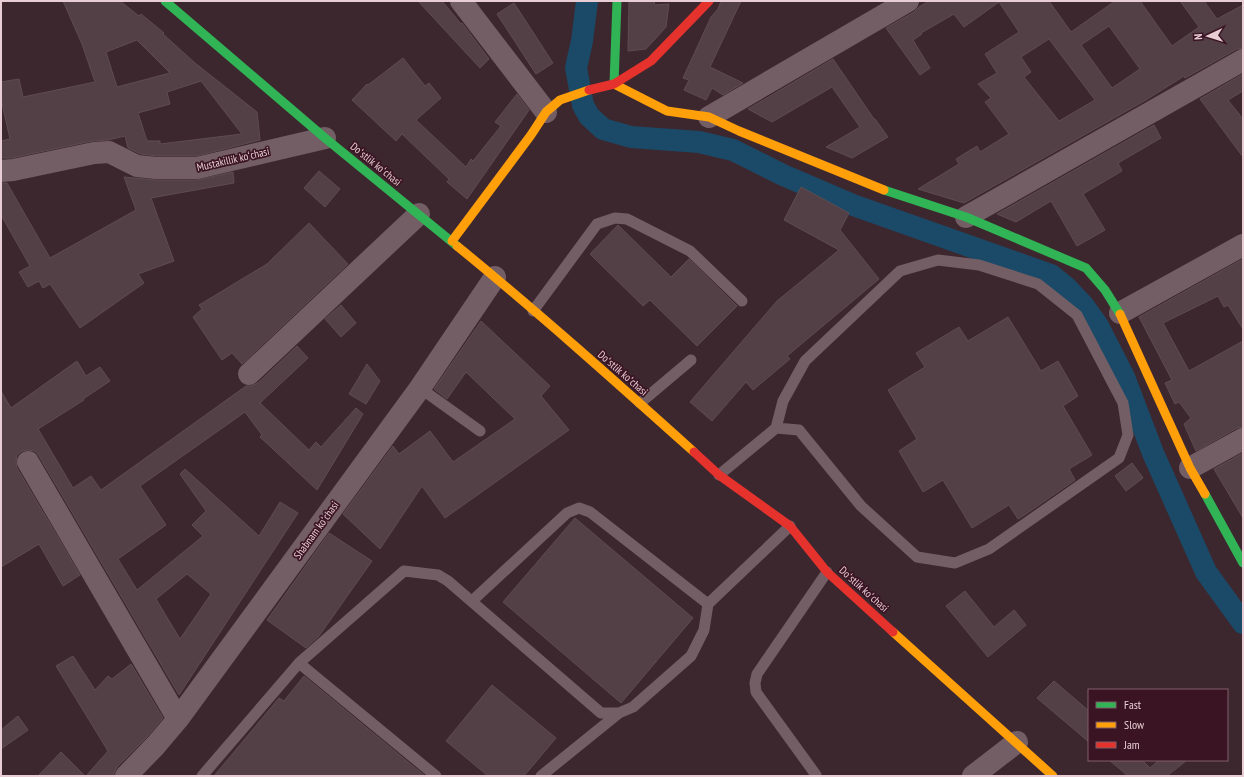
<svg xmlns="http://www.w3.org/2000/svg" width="1244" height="777" viewBox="0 0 1244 777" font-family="'PT Sans Narrow',sans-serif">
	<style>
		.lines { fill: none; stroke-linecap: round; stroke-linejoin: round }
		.canal { stroke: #1a4a67; stroke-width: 22 }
		.building { fill: #533f46; stroke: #5e4c52; fill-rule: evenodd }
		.lane { stroke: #735e65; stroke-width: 11 }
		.street { stroke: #735e65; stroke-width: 22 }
		.fast { stroke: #30b455; stroke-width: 9 }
		.slow { stroke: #ff9f0a; stroke-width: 9 }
		.jam { stroke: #e5322d; stroke-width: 9 }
		.labels { text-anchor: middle; stroke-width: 3.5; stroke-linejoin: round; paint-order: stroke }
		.street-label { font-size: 11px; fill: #e8cdd4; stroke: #3b1423 }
	</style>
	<rect width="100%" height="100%" fill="#3d272f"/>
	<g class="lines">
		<!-- canal -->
		<path class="canal" d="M587 1 582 41 576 68 583 105 589 116 603 129 631 137 699 142 733 150 783 175 853 205 1051 275 1066 287 1083 305 1098 326 1124 377 1153 453 1206 572 1243 623"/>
	</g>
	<!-- building -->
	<path class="building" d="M63 1H120L139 16 141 14 164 33 163 34 195 63 257 112 260 140 196 156H157L141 154 128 148 125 136 108 140 92 141 11 158H1V141L10 139 1 99V82L19 79 23 97 95 82 82 44ZM137 40 170 73 117 87 106 52ZM201 81 242 134 160 144V141H147L138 113 170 104 167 92Z
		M418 1H442L461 24 462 23 489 59 480 68Z
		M629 1H654L655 5 669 4 666 27 646 49 628 51Z
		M721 1H741L710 67 743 83 723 95 712 88 706 100 684 90 689 80 683 78 711 17 718 9Z
		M929 1H1049L1071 32 1115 1H1140L1172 46 1199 27 1180 1H1204L1217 19 1243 5V48L1237 49 1185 78 1184 76 1146 100 964 203 918 189 959 164 956 159 977 146 980 152 1009 134 985 102 991 98 978 84 997 73 985 54 1019 32 999 2 964 27 954 14 921 33 922 34 913 40 930 68 920 75 886 28 914 12 919 7ZM1109 26 1140 69 1112 88 1081 45ZM1049 39 1095 100 1059 121 1024 77 1031 72 1021 57Z
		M514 3 553 63 536 74 497 14Z
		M403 58 425 86 429 83 441 98 416 120 466 167 471 159 473 161 501 126 495 122 517 94 529 110 467 199 447 182 449 179 402 134 396 141 352 100 367 84 368 85Z
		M833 59 874 119H875L888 137 852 158 826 147 860 127 832 87 772 122 748 109Z
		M1243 74V91L1228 100 1243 119V157L1200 99Z
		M1154 125 1161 138 1118 163 1122 171 1083 194 1105 230 1077 246 1051 201 1016 222 997 214Z
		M319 171 340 189 325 207 304 188Z
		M233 172 234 183 151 198 174 261 138 274 144 283 80 328 50 284 43 288 39 281 28 287 19 272 30 266 1 215V183H7L50 258 136 210 124 177 156 180H197Z
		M801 187 849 213 840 230 879 279 787 356 790 359 753 390 746 382 712 421 690 402 777 301 839 250 784 220Z
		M309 223 348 264 242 364 232 353 222 360 193 317 202 309 199 305 267 264Z
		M618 225 671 277 689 259 737 306 697 346 650 300 643 306 590 254Z
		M1243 259V329L1228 305 1224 307 1218 296 1163 323 1189 371 1243 341V427L1237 428 1196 451 1184 424 1191 418 1179 402 1175 404 1165 383 1172 380 1139 317Z
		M341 305 356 323 341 337 325 319Z
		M1008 317 1041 371 1058 361 1078 396 1063 406 1092 455 1069 469 1075 480 1026 514 1018 519 1009 505 972 528 943 480 923 492 899 451 917 439 888 390 925 367 916 353 959 327 968 341Z
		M481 321 550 386 541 396 569 430 445 518 422 486 380 549 343 514 393 446 399 454 430 431 453 462 515 419 466 372 447 399 434 389Z
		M297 346 308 358 260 403 309 450 316 442 321 447 356 408 363 414 317 490 260 437 262 435 245 412 140 486 166 525 118 559 137 590 203 536 192 525 206 511 180 474 185 469 259 536 280 502 298 513 179 695 39 456 35 451 28 450 22 451 17 455 16 462 17 468 80 575 63 586 39 544 1 567V391L11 408 77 361 86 376 100 367 110 381 83 399 84 400 38 429 73 488 91 476 101 490 246 386H251L258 383ZM187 574 211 594 180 639 156 599Z
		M367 364 380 381 366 404 349 394Z
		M1243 453V518L1214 469Z
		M1132 463 1143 478 1126 491 1115 476Z
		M575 518 693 618 621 703 503 602Z
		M329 533 372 561 319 636 306 648 267 620Z
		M965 591 994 627 1014 610 1026 625 988 657 946 606Z
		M73 656 95 690 108 676 112 679 131 664 163 718 147 737 117 767 114 773V776H86L108 751 56 666Z
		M304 676 425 776H214L279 698 284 701Z
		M1054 681 1089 711V742L1037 698Z
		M492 685 556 738 524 776H488L446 741Z
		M18 716 28 730 1 749V730Z
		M61 752 85 776H38Z
		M1109 760H1142L1150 768 1159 760H1187L1167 776H1128Z"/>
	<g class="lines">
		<!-- lane -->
		<path class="lane" d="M533 311 597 224 615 218 627 219 690 251 742 301
			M420 388 480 431
			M640 403 691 360
			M719 475 776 428 799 430 861 506 917 557 955 563 989 549 1119 458 1128 435 1123 403 1077 315 1038 284 979 265 938 260 900 271 805 361 783 401 776 428
			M472 601 567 513 579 508 590 512 708 604
			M299 663 436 776
			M816 775 756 692 755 683 757 674 827 572
			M202 776 299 663 404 571 438 575 448 581 601 713H619L633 707 691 656 704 630 708 604 790 526
			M541 776 619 713"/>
		<!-- street -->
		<path class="street" d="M461 1 546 112
			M709 117 908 1
			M1 171 13 170 94 153 109 152 137 166 156 168H197L325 138
			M966 217 1243 60
			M1120 313 1243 245
			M249 374 419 214
			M28 462 178 719
			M1190 468 1243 439
			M126 776 156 745 178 719 420 388 495 277
			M973 776 1017 742"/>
		<!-- fast -->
		<path class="fast" d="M165 1 325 138 457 246
			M614 84 617 1
			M884 190 966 217 1086 268 1105 290 1120 314
			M1205 494 1243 563"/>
		<!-- slow -->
		<path class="slow" d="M614 84 667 111 709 117 739 131 884 190
			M452 241 531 135 546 112 560 100 589 90
			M457 246C538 312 616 382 694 452
			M1120 314 1190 468 1205 494
			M893 632 1053 776"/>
		<!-- jam -->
		<path class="jam" d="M589 90 614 84 651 61 709 1
			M694 452 719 475 790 526 827 572 893 632"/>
	</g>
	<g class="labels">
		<!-- street labels -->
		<g class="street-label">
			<text transform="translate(233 159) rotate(-13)" y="4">Mustakillik koʻchasi</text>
			<text transform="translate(376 164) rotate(39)" y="4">Doʻstlik koʻchasi</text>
			<text transform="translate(623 373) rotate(41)" y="4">Doʻstlik koʻchasi</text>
			<text transform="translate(316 530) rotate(-54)" y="4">Shabnam koʻchasi</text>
			<text transform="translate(864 589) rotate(42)" y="4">Doʻstlik koʻchasi</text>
		</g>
	</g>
	<!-- border -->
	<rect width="1244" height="777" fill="none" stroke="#e8cdd4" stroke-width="4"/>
	<!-- legend -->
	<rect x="1088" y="689" width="140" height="72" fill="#3b1423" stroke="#805e6a"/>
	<rect x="1096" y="702" width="20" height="6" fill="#30b455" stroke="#805e6a"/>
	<text x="1124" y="709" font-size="12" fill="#e8cdd4">Fast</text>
	<rect x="1096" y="722" width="20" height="6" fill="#ff9f0a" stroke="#805e6a"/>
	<text x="1124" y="729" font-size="12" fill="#e8cdd4">Slow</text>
	<rect x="1096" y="742" width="20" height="6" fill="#e5322d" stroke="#805e6a"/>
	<text x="1124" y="749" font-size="12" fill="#e8cdd4">Jam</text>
	<!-- north arrow -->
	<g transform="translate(1208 36) rotate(266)" stroke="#3b1423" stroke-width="3" paint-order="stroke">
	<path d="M0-3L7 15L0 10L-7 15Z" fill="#e8cdd4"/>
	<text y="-6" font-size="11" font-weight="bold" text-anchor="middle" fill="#e8cdd4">N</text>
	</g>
</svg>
